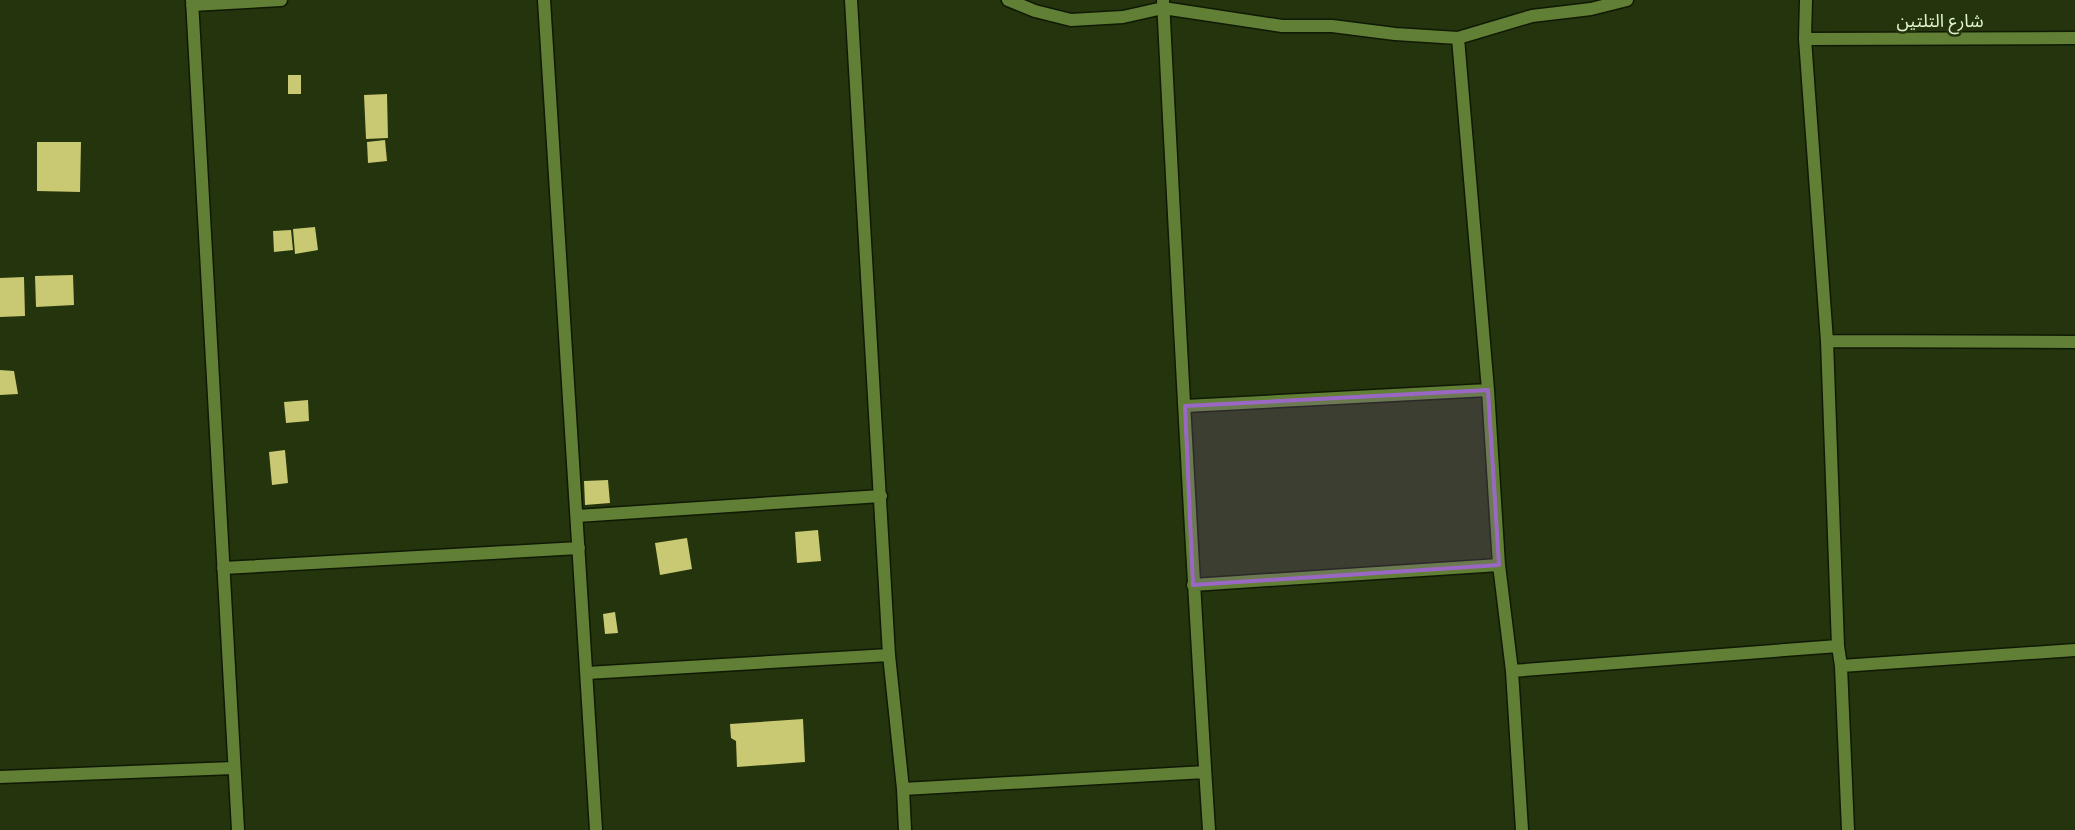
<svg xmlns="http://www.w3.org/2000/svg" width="2075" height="830" viewBox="0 0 2075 830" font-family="Roboto,'Noto Sans Arabic',sans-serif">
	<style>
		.building { fill: #c9c873 }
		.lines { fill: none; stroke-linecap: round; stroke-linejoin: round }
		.street-casing { stroke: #101904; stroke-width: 15 }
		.street { stroke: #617f35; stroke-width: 12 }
		.marked { fill: #9a68c4; fill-opacity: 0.2; stroke: #9a68c4; stroke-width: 4; stroke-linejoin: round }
		.labels { text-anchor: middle; stroke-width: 5; stroke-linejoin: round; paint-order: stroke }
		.street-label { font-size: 18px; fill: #e3f5cf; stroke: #24340c }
	</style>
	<rect width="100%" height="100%" fill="#24340c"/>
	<!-- building -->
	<path class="building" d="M288 75H301V94H288Z
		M387 94 388 138 366 139 364 95Z
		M385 140 387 161 368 163 367 142Z
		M37 142H81L80 192 37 191Z
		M315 227 318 250 295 254 293 229Z
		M291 230 293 250 274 252 273 231Z
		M73 275 74 305 36 307 35 276Z
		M24 277 25 316 0 317V278Z
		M0 370 14 371 18 394 0 395Z
		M308 400 309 421 286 423 284 402Z
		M285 450 288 483 272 485 269 452Z
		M608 480 610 503 585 505 584 481Z
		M818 530 821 561 797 563 795 532Z
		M687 538 692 569 660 575 655 543Z
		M615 612 618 633 605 634 603 614Z
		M803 719 805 762 737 767 736 741 731 738 730 724Z"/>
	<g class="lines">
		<!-- street casing -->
		<g class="street-casing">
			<path id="street" d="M192 0 238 830
				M544 0 596 830
				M851 0 889 655 903 789 905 830
				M1008 0 1035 11 1071 20 1123 17 1163 8 1282 26H1332L1395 34 1458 38 1532 16 1591 9 1627 0
				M1163 0C1177 277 1191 554 1209 830
				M1806 0 1805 39 1827 341 1838 646 1841 666 1848 830
				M192 5 281 0
				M1458 38 1488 390 1499 565 1512 671 1522 830
				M1805 39 2075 38
				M1827 341 2075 342
				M1185 406 1488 390
				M577 516 881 496
				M223 568 579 548
				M1193 585 1499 565
				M1841 666 2075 650
				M1512 671 1838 646
				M587 673 889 655
				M0 777 234 768
				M903 789 1205 772"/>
		</g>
		<!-- street -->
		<use href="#street" class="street"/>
	</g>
	<!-- marked area -->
	<path class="marked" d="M1488 390 1499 565 1193 585 1185 406Z"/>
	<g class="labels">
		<!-- street labels -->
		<g class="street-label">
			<text x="1940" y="27">شارع التلتين</text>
		</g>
	</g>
</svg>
